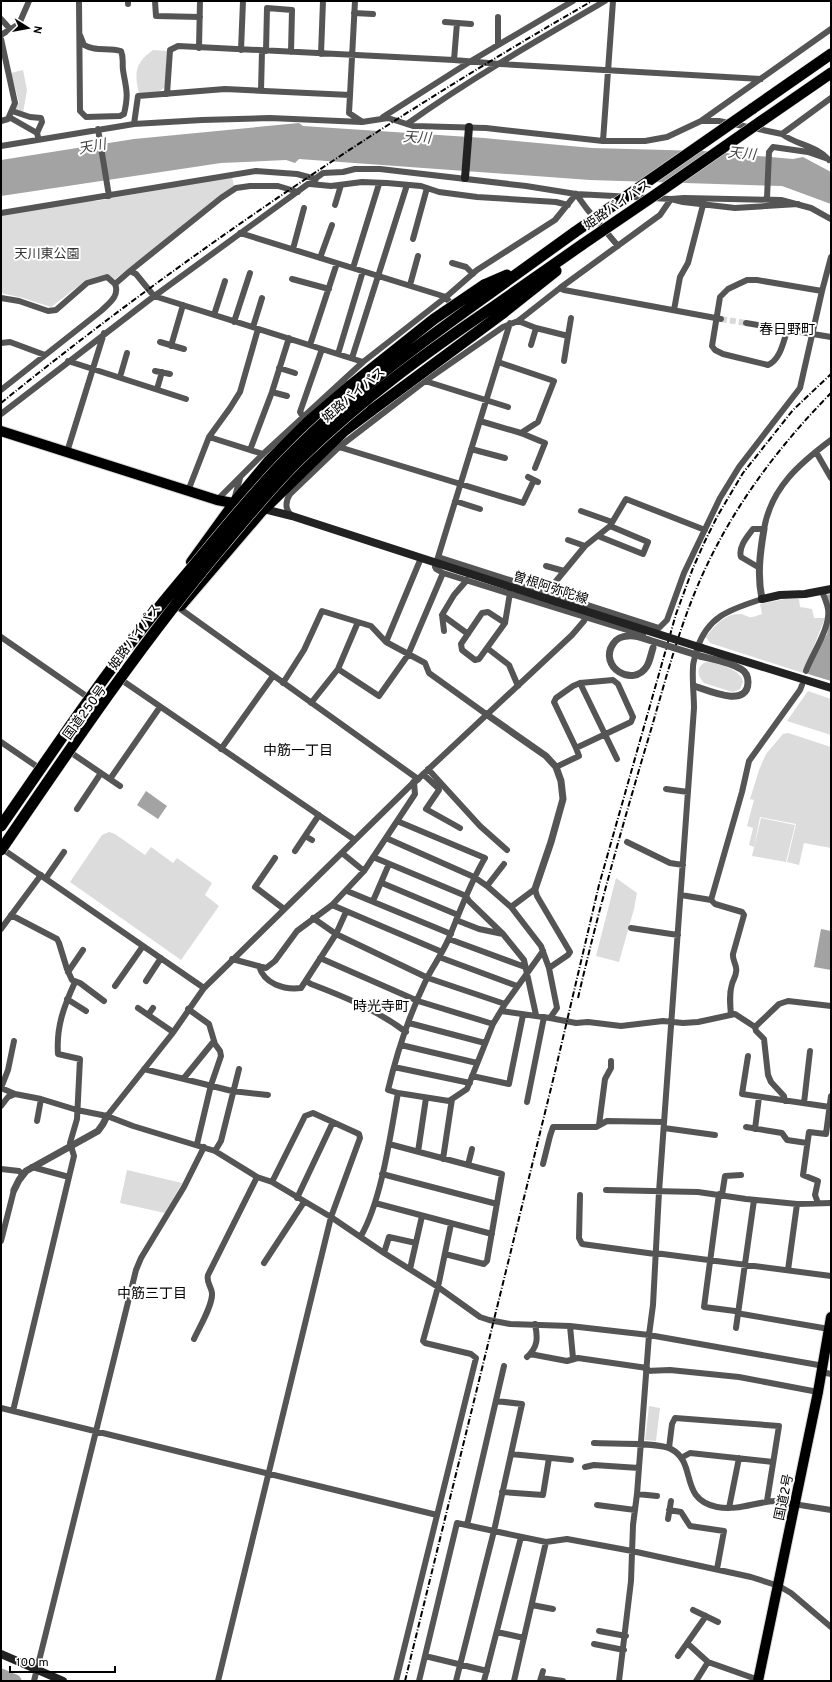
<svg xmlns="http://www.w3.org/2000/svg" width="832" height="1682" viewBox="0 0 832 1682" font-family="Overpass,'Noto Sans JP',sans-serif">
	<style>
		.green { fill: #dcdcdc }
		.water { fill: #a3a3a3 }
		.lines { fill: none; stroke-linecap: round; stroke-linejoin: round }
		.river { stroke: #a3a3a3; stroke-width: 13 }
		.minor-tunnel { stroke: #d9d9d9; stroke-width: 6; stroke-dasharray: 6 3; stroke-linecap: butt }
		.trunk-casing { stroke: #dbdbdb; stroke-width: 12 }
		.motorway-casing { stroke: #dbdbdb; stroke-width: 12 }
		.minor { stroke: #555; stroke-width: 6 }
		.tertiary { stroke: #555; stroke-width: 7 }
		.secondary { stroke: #222; stroke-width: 8 }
		.trunk { stroke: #000; stroke-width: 10 }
		.motorway { stroke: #000; stroke-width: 11 }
		.rail { stroke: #000; stroke-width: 2; stroke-dasharray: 6 2 1 2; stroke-linecap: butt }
		.motorway-bridge-casing { stroke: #dbdbdb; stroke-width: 12; stroke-linecap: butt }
		.tertiary-bridge { stroke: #555; stroke-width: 7 }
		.secondary-bridge { stroke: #222; stroke-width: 8 }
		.motorway-bridge { stroke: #000; stroke-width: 11 }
		.labels { text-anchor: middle; stroke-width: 4; stroke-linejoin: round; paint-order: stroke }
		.street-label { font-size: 13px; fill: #000; stroke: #fff }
		.park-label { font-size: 13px; fill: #333; stroke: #fff }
		.water-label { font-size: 14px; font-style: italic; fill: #444; stroke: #fff }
		.neighbourhood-label { font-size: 14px; fill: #000; stroke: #fff }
	</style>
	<rect width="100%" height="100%" fill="#fff"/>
	<!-- green -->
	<path class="green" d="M153 50 167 51 165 87 160 91 139 94C134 72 135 63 153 50Z
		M23 70 27 90 23 113 14 111 19 102 11 73Z
		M232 177 234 186 115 279 108 275 85 281 51 307 23 298 1 293V215L90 200 96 201Z
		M785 599H799L800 607 812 609 814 618H825L803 673 710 643 706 637C714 626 726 613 740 614 743 614 746 616 749 617 753 618 758 615 762 614L760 604Z
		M706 662C717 663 741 669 743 682L740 689 733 692 729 691 704 683C697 676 696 666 706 662Z
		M808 691 831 699V735L787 721Z
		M788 733 831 747V848L804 843 799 865 787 862 796 824 760 817 754 847 749 845 753 828 747 826 754 800 750 799 759 770 766 754 783 734Z
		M761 818 795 825 786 862 752 856Z
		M109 832 115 834 145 855 151 847 173 863 177 858 212 883 205 895 219 906 181 960 70 882 102 835Z
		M616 878 637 893 634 909 619 962 596 956Z
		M127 1170 182 1183 165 1213 120 1203Z
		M649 1406 660 1408 656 1441 645 1440Z"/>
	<!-- water -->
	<path class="water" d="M299 123 303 126 484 138 592 148 703 151 793 159 803 157 831 172V204L782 186 590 180 299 159 295 163 286 160 221 163 1 196V160L134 139Z
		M831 594V681L808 674 815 654 827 634 829 623 826 595Z
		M146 791 167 806 158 819 137 805Z
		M821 929 831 931V970L814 967Z"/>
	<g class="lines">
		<!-- river -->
		<path class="river" d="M1 1675 15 1681"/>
		<!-- minor-tunnel -->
		<path class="minor-tunnel" d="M721 319 746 323"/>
		<!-- trunk casing -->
		<g class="trunk-casing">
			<path id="trunk" d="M1 431 217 500 238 504
				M191 562 233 504
				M181 606 264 509
				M758 1681 818 1392 831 1317"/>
		</g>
		<!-- motorway casing -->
		<g class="motorway-casing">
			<path id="motorway" d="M752 109 831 54
				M760 122 831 73
				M484 285 507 275
				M489 294 575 232
				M496 305 583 244
				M503 313 556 271
				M233 504 268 462 308 422 351 385
				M264 509 344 431 372 410"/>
		</g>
		<!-- minor -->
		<path class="minor" d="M79 1 80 111 86 117 120 116 124 114C129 93 126 89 123 70 122 63 124 58 121 51 108 47 96 52 84 45L80 35
			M128 1V4
			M155 1 156 16 200 17
			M354 13 373 14
			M1 19 11 30
			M445 22 471 24
			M1 35 19 24 29 1
			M1 39 15 103 8 119 1 121
			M498 45V17
			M199 48 200 1
			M241 50 243 1
			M266 51 267 8 292 10 291 52
			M321 54 323 1
			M454 60 457 23
			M261 91 262 51
			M167 94 170 50 178 46 454 60 500 64 761 79
			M350 95 349 113 361 121
			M12 111 30 117 41 118 42 122 37 133
			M9 117 37 133 38 137
			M383 117 471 61 573 1
			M701 121H719L782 134 831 98
			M134 124 138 96 225 89 350 95 355 1
			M407 124C470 79 538 40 605 1
			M98 129 109 196
			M782 134C796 145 816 145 829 160
			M603 141 613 1
			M1 146 134 124 202 120 270 118 362 122 388 118 413 126 486 128 603 141H645L667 137 701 121 831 29
			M310 184 331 186 362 182 387 183 421 186 439 192 477 197 556 202 568 205
			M576 194 587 209 618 246
			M767 198 769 152 773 147 808 152 831 160
			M335 205 341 185
			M1 213 256 171 297 174 316 179
			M240 233 446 297 474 338
			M413 239 427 188
			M293 249 304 208
			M320 258 332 225
			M452 263 466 267 473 274
			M353 268 379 184
			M130 271 221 198 236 188 250 186H278L298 192
			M292 279 329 289
			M410 285 418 256
			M560 288 564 290 721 319
			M1 298 19 301 48 311 56 310 87 283 107 277 115 284 130 271 136 274 154 296 363 362
			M674 310 680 277 688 263 703 205
			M214 315 225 281
			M518 321 536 328 568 336 564 361
			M234 322 250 273
			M510 323 435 567 436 569 443 573 643 635
			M746 323 831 337
			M253 327 262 298
			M787 331C783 343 780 360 768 365L723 354 715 350 712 346 720 297 728 289 747 280H757L822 291
			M568 336 571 318
			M160 342 184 349
			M1 343 10 342 45 355
			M310 345 337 263
			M531 345 536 328
			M171 346 183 305
			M338 354 363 271
			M352 358 407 185
			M68 361 186 399
			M498 362 554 381 538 422 521 433
			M279 368 295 373
			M155 371 170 374
			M120 377 127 353
			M425 381 508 407
			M157 389 162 372
			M1 390 101 311C109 303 120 296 115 284
			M272 392 287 396
			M1 414 149 300 323 173 343 172 355 169H380L526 186 576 194 671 199 683 202 735 208 798 204
			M304 415 303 417 300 412 322 349
			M480 421 521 433 545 443 535 468
			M209 437 263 454
			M339 447 523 503 534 480
			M471 449 505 458
			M250 450 272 392 289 338
			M67 452 104 333
			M816 452 831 478
			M528 477 538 482
			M188 491 209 437 230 408 240 392 258 329
			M217 500 263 454 363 362 446 297 477 270 555 220 576 194
			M234 500 240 478
			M455 501 480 509
			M581 511 612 522
			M292 516C285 510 285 502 290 494L339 447 425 381 503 327 518 321 560 288 660 215 671 199 684 198 781 200 811 208 831 219
			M598 536 643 554 648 542 610 526
			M568 540 585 546
			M438 557 659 628 667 620 684 573 720 498 739 467 800 388 822 291 831 257
			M546 566 564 571
			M758 567 741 557C738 547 747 537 753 529H764C771 488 799 464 831 440
			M547 592 585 546 610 526 626 499 705 530
			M179 608 418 779 572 635 584 621 588 608
			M442 615 468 634
			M505 623 488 612 482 613 461 644 462 650 475 660 479 659 505 623 510 593
			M444 631 442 615 454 595 467 580
			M1 637 92 700
			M386 642 421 558
			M487 648 509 665 518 686
			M338 669 379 696 408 655 443 573
			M806 671C812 654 831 627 828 609 827 603 824 597 822 591
			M123 681 355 840
			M283 683 304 650 322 611 371 626 386 642 425 663 429 673 486 714
			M580 683 617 759
			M311 703 338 669 358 622
			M1 742 42 770
			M221 749 273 676
			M70 752 120 786
			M556 767 579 756 576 748 554 702 556 698 573 686 580 683 613 680 618 684 633 717 631 722 576 748
			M428 769 480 826 507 850
			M423 774 438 788 439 790 426 809 460 828
			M110 779 160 707
			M666 789 688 792
			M77 809 101 773
			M397 821 485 858C470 883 460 911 449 938 443 952 434 965 427 978 410 1013 397 1052 388 1090L398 1093 449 1101 467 1089 493 1024 505 1004 543 951
			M305 836 312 840
			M386 838 474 877 487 886 511 907 541 946 549 968 557 1008 550 1018 501 1011
			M627 842 670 863 683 865
			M1 848 204 988
			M295 851 319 815
			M342 853 364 871
			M373 857 466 896 469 901 503 934 524 960 536 1015
			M275 858 255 887 284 909
			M46 878 64 852
			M382 883 458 915
			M487 886 504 864
			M347 891 451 934
			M681 895 711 900 742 792 749 761 800 690 802 685
			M711 900 715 904 742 912 744 915 733 954C732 961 738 966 736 972 736 976 733 980 732 984 729 994 730 1004 731 1015
			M373 901 389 864
			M332 905 442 952
			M511 907 535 889 537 896 570 952 568 955 549 968
			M11 915 57 939 59 943 67 969 72 980 80 983 104 1001
			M313 918 336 934 428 978 505 1004
			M456 920 479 929 503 934
			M631 928 678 935
			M1 929 41 875
			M449 939 525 967
			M439 957 517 986
			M320 958 418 1001 493 1024
			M232 959 266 968 275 961 297 931 332 905 364 871 415 794 414 782
			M259 966C264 984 284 990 301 988L336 934 346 912
			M68 972 83 950
			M146 981 161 958
			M306 981 311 984C345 997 377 1010 406 1032
			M115 986 143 946
			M67 999 86 1011
			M138 1008 173 1032
			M188 1009 209 1024 215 1044 220 1051 221 1056 211 1085 197 1144
			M148 1015 153 1008
			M550 1018 576 1023 588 1022 621 1026 663 1021 683 1023 698 1022 735 1014 755 1027 779 1004 788 1001 831 1006
			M409 1023 485 1043
			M755 1027 756 1031 764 1039 768 1075 771 1082 784 1096 785 1101
			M401 1045 477 1063
			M748 1056 742 1094 830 1107
			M394 1067 470 1083
			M144 1069 232 1091 268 1095
			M472 1076 509 1084 523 1015
			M184 1078 214 1041
			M1 1088 15 1094 41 1099 77 1110 107 1116 133 1126 215 1151 257 1177 272 1182 331 1217 384 1253 438 1287 480 1317 489 1320 510 1324 570 1326 649 1335 824 1366
			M1 1088 8 1070 14 1041
			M527 1102 544 1017
			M804 1103 810 1051
			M1 1106 8 1097 15 1094
			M107 1116 172 1034 204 988 414 782
			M37 1121 41 1099
			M599 1125 605 1079 611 1068V1061
			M746 1127 782 1133 787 1140 807 1143
			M664 1128 715 1135
			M755 1129 759 1097
			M389 1144 502 1174 487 1261 484 1264 445 1254
			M215 1151 221 1141 239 1069
			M418 1152 426 1098
			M443 1159 452 1099
			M543 1164 550 1136 553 1127H596L607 1121 664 1122
			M468 1165 472 1149
			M32 1167 69 1177
			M1 1169 19 1171 23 1175
			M382 1174 497 1204
			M606 1190 698 1192 746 1199 797 1204 831 1203
			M719 1194 704 1307 735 1311 742 1314 829 1329
			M580 1195 579 1238 582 1244 655 1254
			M722 1195 725 1176 741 1175
			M297 1198 333 1122
			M375 1203 492 1234
			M818 1203 815 1195 818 1181 803 1175 809 1132 826 1134 831 1096
			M361 1236C382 1199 390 1136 398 1093
			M1 1241 14 1190
			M384 1253 389 1237 416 1243
			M655 1253 831 1276
			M264 1263 304 1202
			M410 1269 422 1216
			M788 1270 797 1204
			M570 1326 573 1358
			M736 1328 754 1200
			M194 1339C199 1328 213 1305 212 1293 211 1286 206 1282 208 1275L257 1177
			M530 1354 567 1361 578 1358 647 1368
			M527 1357C538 1347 538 1338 535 1324
			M646 1371 670 1370 739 1377 818 1392
			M822 1372 831 1374
			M1 1408 437 1515
			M13 1411 74 1156 70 1143 77 1119 80 1059 58 1054C56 1027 64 1006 75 982
			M594 1443C611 1444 658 1442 671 1449 698 1463 678 1499 717 1507 738 1511 755 1502 775 1501L831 1510
			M669 1448 672 1424 675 1418 779 1426 767 1501
			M511 1454 571 1460
			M681 1458 690 1453 773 1462
			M585 1467 594 1465 639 1468
			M502 1492 543 1495 549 1458
			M637 1494 657 1496
			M597 1505 635 1510
			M729 1508 739 1458
			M669 1510 681 1512 690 1526 724 1531 717 1569
			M668 1519 671 1501
			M467 1525 504 1366
			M532 1605 553 1609
			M693 1610 718 1622
			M599 1631 626 1636
			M497 1632 524 1638
			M687 1643 708 1662 759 1680
			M594 1644 624 1650
			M425 1656 487 1671
			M678 1656 706 1616
			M541 1678 563 1681
			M34 1681 136 1270 141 1258 184 1187 204 1147
			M218 1681 331 1217 360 1138 359 1134 313 1113 305 1116 272 1182
			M396 1681 476 1358 471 1354 425 1343 423 1341 438 1287 451 1224
			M419 1681 457 1523 494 1531 522 1404 496 1401
			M456 1681 494 1531 546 1542 567 1539 632 1551 751 1577 779 1586 791 1593 831 1627
			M484 1681 521 1537
			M514 1681 546 1542
			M540 1681 543 1671
			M619 1681 631 1581 633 1525 637 1494 649 1335 653 1305 659 1192 694 708C694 694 692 681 693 667 693 661 696 655 697 649 708 615 732 609 762 599
			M696 1681 708 1662"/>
		<!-- tertiary -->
		<path class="tertiary" d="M762 599C757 575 760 553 764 529
			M694 686C707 690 748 709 748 682 748 676 746 672 741 669 730 662 712 659 700 656
			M486 714 546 756 556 767 561 781 563 799 551 842 535 889
			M414 782 418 779
			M14 1190 19 1180 26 1171 98 1131 103 1124 107 1116"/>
		<!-- secondary -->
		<path class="secondary" d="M465 178 469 127
			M264 509 292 516 557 602
			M762 599 780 595 805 594 831 589
			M702 648 831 688
			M1 1654 63 1681"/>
		<!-- trunk -->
		<use href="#trunk" class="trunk"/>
		<!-- motorway -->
		<use href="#motorway" class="motorway"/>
		<!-- rail -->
		<path class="rail" d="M1 403C186 253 386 120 592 1
			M578 998C597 916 620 834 644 753 660 701 673 647 693 597 724 519 773 452 831 393
			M405 1681 554 1076 599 885 676 614 693 568 705 541 718 515 743 473 793 410 831 374"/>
		<!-- motorway-bridge casing -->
		<g class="motorway-bridge-casing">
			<path id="motorway-bridge" d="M575 232 752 109
				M583 244 655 195 760 122
				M351 385 434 319 484 285
				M372 410 503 313
				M1 826C49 757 95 687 148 621 166 598 185 576 204 553 232 519 261 484 293 452 352 392 421 343 489 294
				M1 850C72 746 142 642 223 546 249 515 274 484 302 457 362 399 428 351 496 305"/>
		</g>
		<!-- tertiary-bridge -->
		<path class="tertiary-bridge" d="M653 648C651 654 650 661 647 666 633 689 598 666 613 644 616 639 622 636 628 636 636 635 645 639 652 641 668 646 684 651 700 656"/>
		<!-- secondary-bridge -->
		<path class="secondary-bridge" d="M557 602 702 648"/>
		<!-- motorway-bridge -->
		<use href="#motorway-bridge" class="motorway-bridge"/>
	</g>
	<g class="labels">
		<!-- street labels -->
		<g class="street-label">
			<text transform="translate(617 204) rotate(-34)" y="5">姫路バイパス</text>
			<text transform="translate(353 394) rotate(-40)" y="5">姫路バイパス</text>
			<text transform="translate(551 587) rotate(18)" y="5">曽根阿弥陀線</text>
			<text transform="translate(134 636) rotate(-54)" y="5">姫路バイパス</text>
			<text transform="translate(84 712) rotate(-54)" y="5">国道250号</text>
			<text transform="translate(783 1497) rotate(-78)" y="5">国道2号</text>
		</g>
		<!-- park labels -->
		<g class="park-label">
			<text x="47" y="258">天川東公園</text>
		</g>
		<!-- water labels -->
		<g class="water-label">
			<text transform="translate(417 137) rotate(3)" y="5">天川</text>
			<text transform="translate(92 146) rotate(-11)" y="5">天川</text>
			<text transform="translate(742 153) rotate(5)" y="5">天川</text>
		</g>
		<!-- neighbourhood labels -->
		<g class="neighbourhood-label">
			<text x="787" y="334">春日野町</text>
			<text x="298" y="755">中筋一丁目</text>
			<text x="381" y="1011">時光寺町</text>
			<text x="152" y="1298">中筋三丁目</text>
		</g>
	</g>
	<!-- border -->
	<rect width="832" height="1682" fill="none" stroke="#000000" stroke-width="4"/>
	<!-- north arrow -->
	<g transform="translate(28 28) rotate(101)" stroke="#ffffff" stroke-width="3" paint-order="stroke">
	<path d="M0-3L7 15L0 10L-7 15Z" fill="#000000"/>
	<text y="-6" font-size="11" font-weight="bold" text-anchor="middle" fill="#000000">N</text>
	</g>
	<!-- scale -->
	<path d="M10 1666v6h105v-6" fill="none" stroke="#000000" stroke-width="2"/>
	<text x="16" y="1666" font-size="12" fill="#000000" stroke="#ffffff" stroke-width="3" paint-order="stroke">100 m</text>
</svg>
